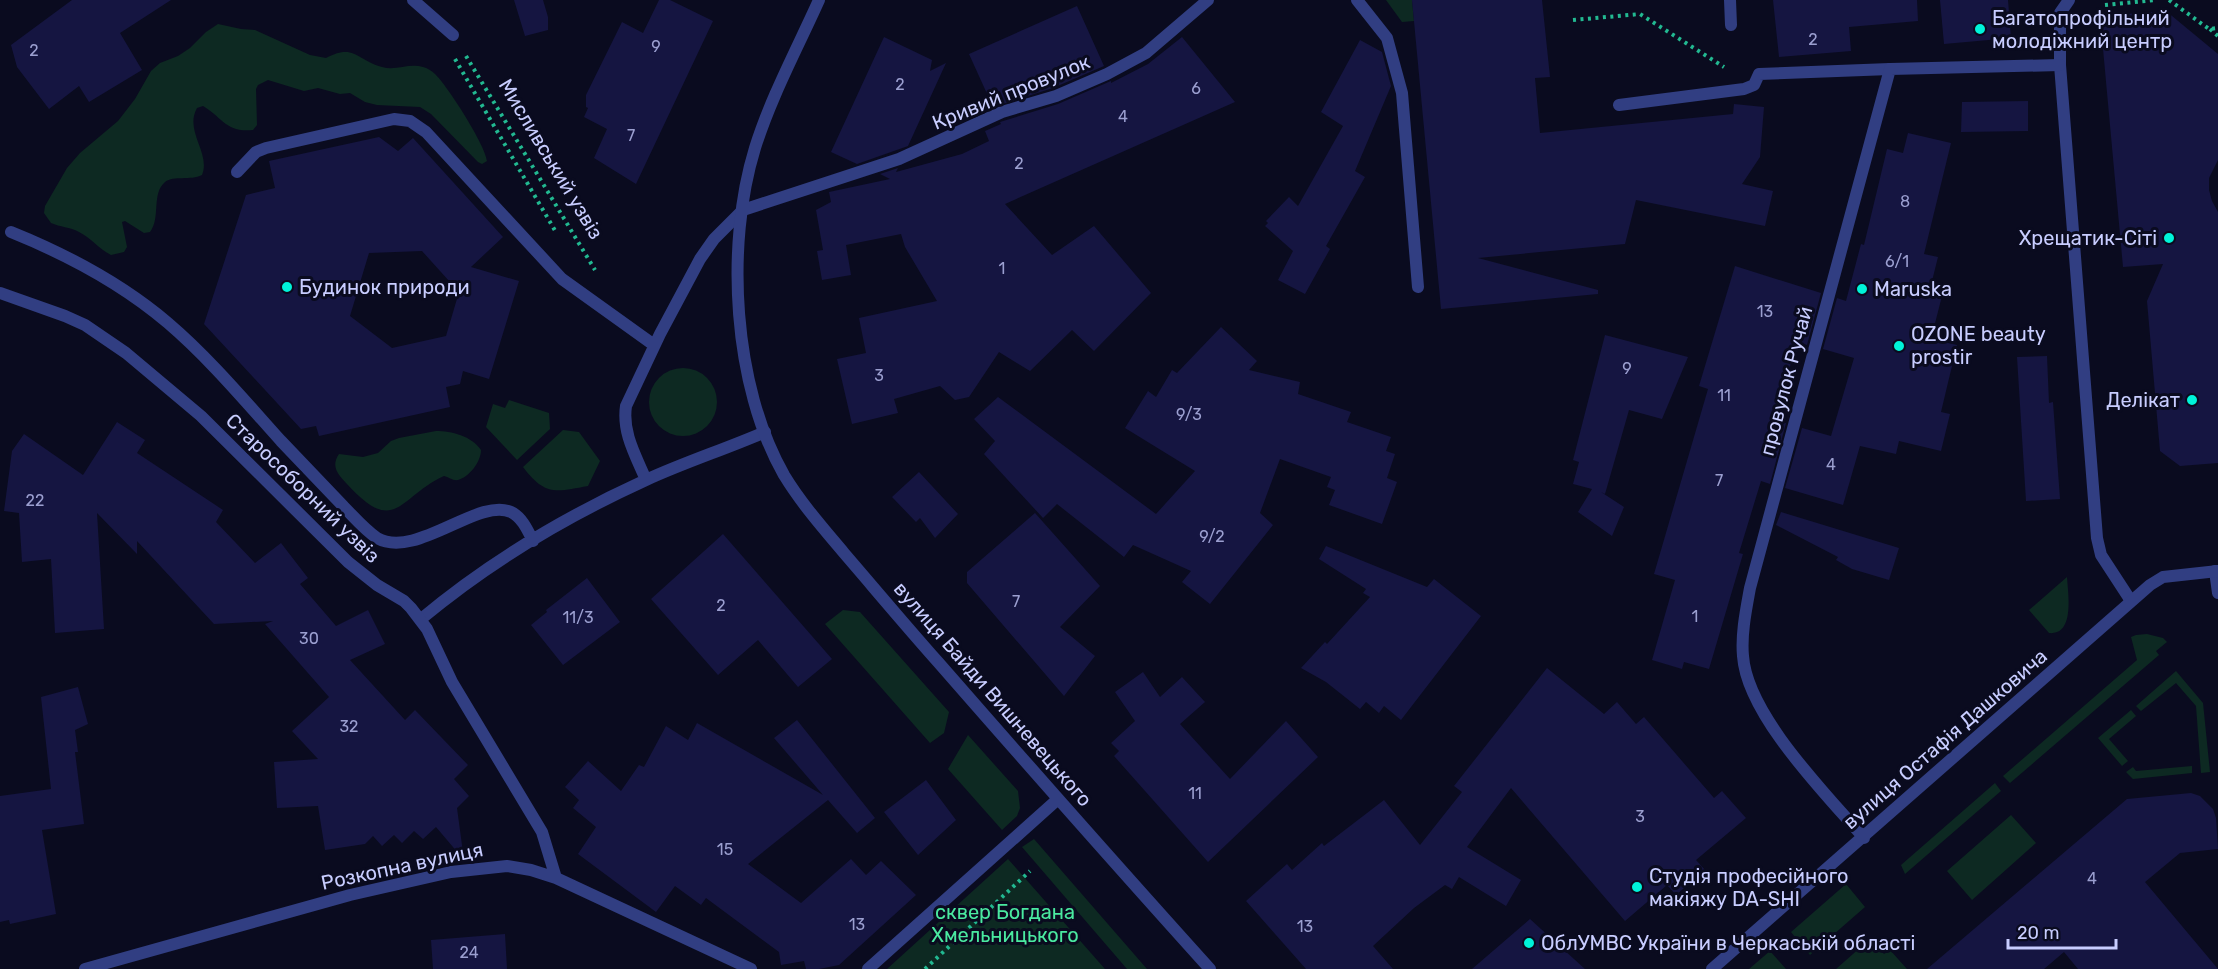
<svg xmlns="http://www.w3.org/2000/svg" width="2218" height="969" viewBox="0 0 2218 969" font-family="Rubik,sans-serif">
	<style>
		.green { fill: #0d2922 }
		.building { fill: #151541; fill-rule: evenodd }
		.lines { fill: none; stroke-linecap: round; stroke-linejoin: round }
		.path { stroke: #22b991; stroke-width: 4; stroke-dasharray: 3 4.5; stroke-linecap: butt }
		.service { stroke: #313e82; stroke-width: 12 }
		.minor { stroke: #313e82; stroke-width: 12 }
		.poi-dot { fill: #00f3d9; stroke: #0a0b1f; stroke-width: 2 }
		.labels { text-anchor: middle; stroke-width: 6; stroke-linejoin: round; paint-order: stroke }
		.number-label { font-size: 16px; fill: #9b9fd0 }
		.poi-label { font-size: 20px; fill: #c8cdff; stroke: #0a0b1f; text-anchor: start }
		.street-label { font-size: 20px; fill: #c8cdff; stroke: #0a0b1f }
		.park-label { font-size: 20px; fill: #4ae9a0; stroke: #0a0b1f }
	</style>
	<rect width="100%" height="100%" fill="#0a0b1f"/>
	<!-- green -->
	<path class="green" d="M1386 0H1412L1414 21 1402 22Z
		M218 24 241 29 255 30 310 55 326 58C355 43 356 60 382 67 396 71 409 63 423 67 427 68 432 71 435 74 447 85 486 146 487 161L482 164 478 162 431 114 420 107 377 105 365 102 350 93 340 94 318 88 304 91 268 80 258 85 256 89 257 125 253 130C226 133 222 117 203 106L197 108C184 131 211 153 202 175 190 181 174 175 165 182 151 194 161 218 150 232L144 233 125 221 122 222 127 247 124 252 111 255C99 249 91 238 79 232 70 227 60 227 51 223L44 213 45 206 67 168 80 153 118 121 135 99 151 71 160 63 178 56 190 48 206 32Z
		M649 402a34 34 0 1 1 68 0a34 34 0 1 1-68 0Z
		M509 400 549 413 550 429 517 460 486 427 493 404 505 408Z
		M563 430 579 432 600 461 588 486C555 492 545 496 523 467Z
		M436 431C451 431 472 436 481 450 481 462 469 477 458 480 453 481 449 477 444 476 398 497 396 538 346 483 337 473 331 466 339 454L363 457 378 453 391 441 399 438Z
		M2067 577C2068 593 2075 636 2049 633L2029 610Z
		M843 610 860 612 949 712 944 733 930 743 825 624Z
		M2147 634 2163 638 2167 642 2156 651 2159 655 2010 783 2003 776 2137 660 2131 637 2136 635Z
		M2176 671 2203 703 2210 772 2201 773 2196 706 2176 683 2141 711 2136 706Z
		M2131 710 2136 716 2109 739 2128 761 2122 766 2098 738Z
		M968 735 1018 791 1020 808 1017 816 1002 830 948 769Z
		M2192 766V773L2133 779 2126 772 2133 767 2136 771Z
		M1995 783 2001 791 1905 874 1901 865Z
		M2011 815 2036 843 1972 900 1947 871Z
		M1034 839 1147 969H1127L1022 847Z
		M1008 859 1105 969H887Z
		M1846 884 1865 907 1810 955 1791 932Z
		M1870 939 1884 954 1890 950 1907 969H1836Z
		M1770 951 1786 969H1749Z"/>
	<!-- building -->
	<path class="building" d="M72 0H171L120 33 142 70 89 102 79 86 49 109 17 67 11 45Z
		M514 0H543L548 17V30L525 36Z
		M659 0H670L713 21 636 184 594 158 607 129 584 117 588 108 586 107V95L622 22 643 33Z
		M1412 0H1542L1550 77 1535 78 1540 133 1733 114 1734 104 1764 107 1760 157 1742 184 1773 191 1765 226 1636 200 1625 244 1478 258 1598 290V294L1441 309Z
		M1773 0H1917L1918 21 1849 27 1851 51 1779 57Z
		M1940 0H2008L2011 38 1944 44Z
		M1077 6 1104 66 1053 88 993 107 969 54Z
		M2166 11 2218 54V160L2209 178V190L2212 201 2218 212V463L2180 466 2160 451 2147 301 2163 264 2123 267 2100 16Z
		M884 37 932 60 930 71 946 63 908 146 857 164 831 152Z
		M1182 37 1235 102 1005 204 1052 255 1094 226 1151 293 1094 351 1072 330 1030 371 999 352 969 397 955 400 940 386 894 399 898 413 852 424 837 359 866 353 859 318 937 301 905 247 901 234 846 245 851 275 822 280 817 251 823 250 816 210 831 202 829 192 890 179 880 174 898 168 896 172 962 154 989 141 985 131 1001 124 1000 122 1058 104 1111 81V83L1148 64Z
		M1360 40 1382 52 1391 86 1355 171 1365 177 1326 246 1330 249 1305 294 1278 280 1293 251 1265 226 1268 223 1266 221 1289 197 1298 206 1343 126 1321 112Z
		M2028 101V131L1961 132 1962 102Z
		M1908 133 1951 143 1924 254 1938 257 1930 289 1943 292 1931 339 1957 345 1941 412 1950 414 1941 451 1899 441 1896 454 1860 446 1843 505 1785 488 1802 428 1831 436 1854 358 1823 349 1837 298 1846 301 1861 244 1864 245 1887 149 1903 153Z
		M379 137 398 151 413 138 503 237 471 267 519 281 489 379 463 371 460 384 446 387 450 407 319 436 316 426 301 429 204 324 246 195 275 188 269 161ZM422 251 459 292 446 336 392 348 350 316 369 253Z
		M1735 266 1821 293 1807 345 1800 343 1797 352H1794L1775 421 1786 423 1770 484 1761 481 1739 553 1743 554 1709 669 1684 662 1682 669 1652 660 1675 580 1654 574 1708 389 1699 386Z
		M1221 327 1257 361 1249 370 1300 382 1298 394 1351 412 1347 422 1391 437 1386 451 1395 454 1387 478 1397 482 1382 524 1329 505 1335 490 1327 487 1331 477 1280 459 1260 513 1273 525 1210 604 1182 582 1191 571 1133 545 1124 557 1057 504 1043 518 984 454 995 441 974 419 998 397 1156 514 1195 471 1125 428 1148 391 1156 397 1172 370 1177 373Z
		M1605 335 1688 357 1662 419 1629 410 1605 494 1601 492 1624 507 1612 536 1578 512 1592 489 1573 484 1579 462 1573 460Z
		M2047 356 2049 403 2053 402 2060 499 2026 501 2017 357Z
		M117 422 145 440 137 453 223 510 216 522 255 563 281 543 308 578 300 584 336 626 368 610 385 644 350 660 405 720 415 710 468 765 454 779 469 796 457 808 464 860 436 827 423 839 414 831 402 843 394 835 382 846 373 836 365 844 325 850 318 806 277 808 274 762 318 759 292 731 329 697 265 624 273 621 214 624 137 541V554L97 513 104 629 55 633 51 559 22 562 19 513 4 511 12 451 24 434 83 475Z
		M919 472 958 514 935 538 920 518 916 522 892 497Z
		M1781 512 1899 548 1889 580 1852 569 1836 560 1838 557 1776 525Z
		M1035 513 1100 586 1060 627 1095 656 1064 696 967 583V572Z
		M723 534 832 659 798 687 758 640 718 675 651 599Z
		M1326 546 1427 587 1434 579 1481 616 1401 720 1384 706 1379 713 1366 702 1360 709 1326 682 1301 668 1325 642 1327 644 1370 597 1363 593 1366 589 1319 559Z
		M587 578 620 622 563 665 531 625 547 612 546 610Z
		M1547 668 1604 714 1617 702 1636 724 1644 717 1714 798 1722 791 1746 818 1696 860 1705 870 1676 895 1667 885 1625 921 1511 788 1467 847 1521 880 1506 906 1459 877 1452 889 1445 885 1414 908 1373 946 1393 969H1306L1246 901 1287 864 1292 870 1322 843 1324 846 1384 800 1420 845 1462 792 1454 786Z
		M1143 672 1160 697 1182 677 1205 702 1180 724 1230 779 1286 721 1318 757 1208 862 1114 756 1119 751 1111 743 1135 721 1115 692Z
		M78 687 88 724 75 730 78 752H75L84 824 42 830 56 914 10 924 9 920 0 922V796L51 789 41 697Z
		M797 720 875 818 857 833 828 800 748 864 801 903 851 859 866 875 881 861 916 895 839 965 819 969H806L804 961 781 965 779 952 706 898 701 905 675 886 656 912 578 854 596 827 573 808 579 800 565 787 588 761 621 791 639 765 644 767 666 726 688 740 697 723 823 795 774 738Z
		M926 780 956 820 918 855 884 812Z
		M2191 793 2200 796 2213 809 2216 818 2218 849 2180 853 2145 882 2218 969H2078L2064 952 2044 969H1927L2127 799Z
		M1530 919 1585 969H1472Z
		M505 934 507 969H433L431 940Z"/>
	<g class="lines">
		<!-- path -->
		<path class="path" d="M2169 0 2209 29 2218 28
			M2105 5 2155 0
			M1573 20 1640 14 1724 67
			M2210 29 2218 36
			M466 56 595 270
			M455 59 557 234
			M925 969 1030 871"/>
		<!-- service -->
		<path class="service" d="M1357 0 1387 38 1402 93 1418 287
			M1730 0 1731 25
			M2069 0 2060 13V65L2097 538 2101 555 2131 601
			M1619 105 1744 89 1754 85 1759 74 1890 69
			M237 172 256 152 266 148 394 119 410 121 426 132 562 279 654 345
			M11 232C68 255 121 283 168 323 209 358 245 401 281 441 302 463 323 485 344 507 354 517 365 530 377 538 416 560 478 497 511 512 522 517 528 531 533 541
			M646 480C636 456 622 433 626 406L660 334 700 259 714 239 743 210
			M2215 571 2218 593
			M421 619C488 563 567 516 646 480 685 462 726 449 765 432"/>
		<!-- minor -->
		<path class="minor" d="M413 0 453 35
			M819 0C797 49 771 97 755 148 725 245 733 386 784 475 801 503 823 528 844 553 875 589 906 626 938 662 1028 765 1118 867 1210 969
			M743 210 899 159 1002 112 1056 96 1107 74 1146 53 1208 0
			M0 293 65 316 85 325 126 353 201 416 348 562 377 585 404 601 411 608 427 629 452 682 542 832 556 878
			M1864 838C1826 794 1747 715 1743 656 1741 634 1746 610 1750 588L1890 69 2060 65
			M85 969 350 895 451 872 507 866 531 870 556 878 751 969
			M868 969 1058 799
			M1712 969 2150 585 2163 577 2218 571"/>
	</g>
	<!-- markers -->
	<g class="poi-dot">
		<circle cx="1980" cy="29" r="6"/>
		<circle cx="2169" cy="238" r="6"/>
		<circle cx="287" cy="287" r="6"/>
		<circle cx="1862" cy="289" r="6"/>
		<circle cx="1899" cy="346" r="6"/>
		<circle cx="2192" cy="400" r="6"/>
		<circle cx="1637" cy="887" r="6"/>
		<circle cx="1529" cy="943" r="6"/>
	</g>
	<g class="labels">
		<!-- number labels -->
		<g class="number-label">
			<text x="1813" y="45">2</text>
			<text x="656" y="52">9</text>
			<text x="34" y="56">2</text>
			<text x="900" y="90">2</text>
			<text x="1196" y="94">6</text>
			<text x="1123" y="122">4</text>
			<text x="631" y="141">7</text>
			<text x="1019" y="169">2</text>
			<text x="1905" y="207">8</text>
			<text x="1897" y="267">6/1</text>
			<text x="1002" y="274">1</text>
			<text x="1765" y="317">13</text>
			<text x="1627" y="374">9</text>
			<text x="879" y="381">3</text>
			<text x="1724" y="401">11</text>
			<text x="1189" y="420">9/3</text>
			<text x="1831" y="470">4</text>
			<text x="1719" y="486">7</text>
			<text x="35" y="506">22</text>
			<text x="1212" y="542">9/2</text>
			<text x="1016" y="607">7</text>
			<text x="721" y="611">2</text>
			<text x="1695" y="622">1</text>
			<text x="578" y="623">11/3</text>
			<text x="309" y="644">30</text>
			<text x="349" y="732">32</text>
			<text x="1195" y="799">11</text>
			<text x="1640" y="822">3</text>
			<text x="725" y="855">15</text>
			<text x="2092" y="884">4</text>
			<text x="857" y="930">13</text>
			<text x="1305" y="932">13</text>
			<text x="469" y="958">24</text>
		</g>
		<!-- poi labels -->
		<g class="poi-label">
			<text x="1992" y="25">Багатопрофільний<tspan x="1992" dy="23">молодіжний центр</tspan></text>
			<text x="2157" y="245" text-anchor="end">Хрещатик-Сіті</text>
			<text x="299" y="294">Будинок природи</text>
			<text x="1874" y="296">Maruska</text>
			<text x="1911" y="341">OZONE beauty<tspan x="1911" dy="23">prostir</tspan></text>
			<text x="2180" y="407" text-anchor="end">Делікат</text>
			<text x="1649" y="883">Студія професійного<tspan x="1649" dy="23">макіяжу DA-SHI</tspan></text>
			<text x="1541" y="950">ОблУМВС України в Черкаській області</text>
		</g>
		<!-- street labels -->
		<g class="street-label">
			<text transform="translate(1011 92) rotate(-22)" y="7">Кривий провулок</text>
			<text transform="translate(551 159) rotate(59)" y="7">Мисливський узвіз</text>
			<text transform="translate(1786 381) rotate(-75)" y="7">провулок Ручай</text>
			<text transform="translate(303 488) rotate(44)" y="7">Старособорний узвіз</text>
			<text transform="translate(993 694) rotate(49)" y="7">вулиця Байди Вишневецького</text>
			<text transform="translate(1945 739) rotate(-41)" y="7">вулиця Остафія Дашковича</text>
			<text transform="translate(402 866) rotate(-12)" y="7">Розкопна вулиця</text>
		</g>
		<!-- park labels -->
		<g class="park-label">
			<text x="1005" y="919">сквер Богдана<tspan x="1005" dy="23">Хмельницького</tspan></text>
		</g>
	</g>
	<!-- scale -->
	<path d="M2008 939v9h108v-9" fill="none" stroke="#c8cdff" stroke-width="3"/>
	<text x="2017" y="939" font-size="18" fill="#c8cdff" stroke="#0a0b1f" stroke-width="4.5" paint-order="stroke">20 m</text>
</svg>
